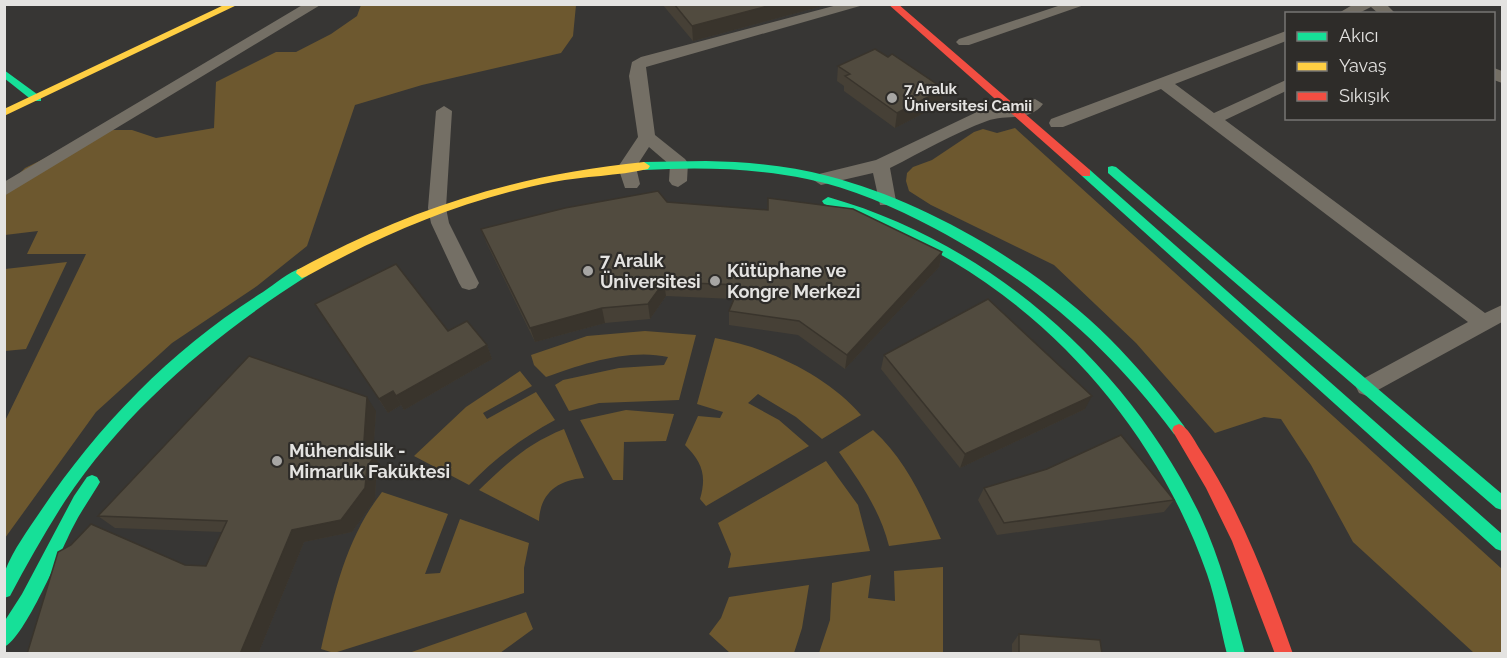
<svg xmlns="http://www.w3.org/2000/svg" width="1507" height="658" viewBox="0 0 1507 658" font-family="Raleway,sans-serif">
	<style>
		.green { fill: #6d582f }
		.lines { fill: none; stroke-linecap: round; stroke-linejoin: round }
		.street { fill: #746f65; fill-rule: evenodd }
		.fast { fill: #16e098; fill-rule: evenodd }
		.slow { fill: #ffcf43; fill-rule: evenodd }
		.jam { fill: #f24e42; fill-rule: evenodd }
		.wall { fill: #464036 }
		.shaded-wall { fill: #39342c }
		.building { fill: #514b3f; stroke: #39342c; stroke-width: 1.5 }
		.poi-dot { fill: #a7a6a4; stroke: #2e2c29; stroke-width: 2 }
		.labels { text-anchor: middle; stroke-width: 4.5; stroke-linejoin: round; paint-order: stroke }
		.far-poi-label { font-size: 15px; font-weight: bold; fill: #e4e3e1; stroke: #2e2c29; text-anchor: start }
		.poi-label { font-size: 18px; font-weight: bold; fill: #e4e3e1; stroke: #2e2c29; text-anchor: start }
	</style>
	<rect width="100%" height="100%" fill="#373634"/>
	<!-- green -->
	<path class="green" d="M361 5H576L573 36 561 53 422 85 355 105 307 246 257 286 172 343 96 412 5 538V421L86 254H27L38 231 5 235V188L25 168 103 130H132L156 138 214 128 216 82 276 52H296L331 34 357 16Z
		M1015 128 1502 569V653H1474L1353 542 1311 465 1281 419 1264 417 1215 433 1136 343 1054 265 931 205 909 191 906 181 907 173 913 167 932 160 974 132 983 129 997 133Z
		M67 262 26 349 5 351V269Z
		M645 331 696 335 679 400 599 403 569 411 555 385 563 380 619 368 664 365 668 357C630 348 581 364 546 377L534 365 531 355 587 336Z
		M715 338C767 347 827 375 861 415L822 439 796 417 758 394 748 403 779 420 809 446 706 506 700 499C707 475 702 462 685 445L698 416 720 418 723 412 697 404Z
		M520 371 532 386 483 413 487 419 536 392 555 420C522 438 495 458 469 485L414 456 466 407Z
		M626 410 674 414 666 441 624 442 623 480H613L580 420Z
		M564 429 584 478C557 480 540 494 539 521L479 490C507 463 527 444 564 429Z
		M873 430C906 460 923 499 941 539L889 546C880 510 860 482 839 452Z
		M826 461 858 505 870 551 728 568 731 554 718 523Z
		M382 492 448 514 425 574 440 573 460 519 529 543 524 568V593L334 653 321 649C334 594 346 538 382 492Z
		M943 567V653H819L830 620 832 583 871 575 868 598 895 601 894 571Z
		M809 585 802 628 794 653H730L709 634 721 618 729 597Z
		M526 612 533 629 500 653H409Z"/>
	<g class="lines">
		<!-- street -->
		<path class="street" d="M304 4H322L4 196V182Z
			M841 4H867L646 67 655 135 685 159 688 163 687 181 678 187 672 185 669 181 670 165 649 147 636 167 640 184 637 188H625L618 167 638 137 629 76 632 62 641 57Z
			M1064 4H1087L969 45H959L956 42 959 39Z
			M1354 4H1386L1396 14H1379L1371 7 1357 14H1337Z
			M1286 31V41L1175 84 1214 113 1286 80V91L1225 120 1485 313 1502 305V322L1367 396 1359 393 1356 387 1359 381 1468 322 1161 89 1063 127H1051L1049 123 1051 119Z
			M1494 68 1502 71V83L1494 80Z
			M1035 99 1043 104C1030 122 1005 114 987 121 954 133 922 152 890 168L896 201 894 205H880L873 173 821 185 812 179 815 175 876 160 979 111 1015 107Z
			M444 106 452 111 446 208 449 223 479 283 476 288 469 290 462 288 459 283 431 223 428 208 436 111Z"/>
		<!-- fast -->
		<path class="fast" d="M4 70 41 97V101H33L4 78Z
			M706 161C747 162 788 165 828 176 928 202 1036 266 1110 339 1137 366 1161 395 1184 426L1186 430 1184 434 1179 436 1174 434C1108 345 1033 281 934 228 894 207 852 188 807 179 754 168 699 167 644 170L638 166 644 162Z
			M1112 166 1116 167 1502 494V510L1496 508 1108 173V167Z
			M1086 169 1090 170 1502 534V551L1496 549 1082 176V170Z
			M828 197C990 243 1127 364 1200 515 1221 560 1232 606 1245 654H1227C1220 627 1216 600 1207 574 1162 445 1070 331 952 261 911 237 868 221 824 204L822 201Z
			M302 268 308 273 307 276C213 336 127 408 65 501 45 532 27 564 10 596L4 598C4 590 3 578 5 571 13 550 28 530 40 512 98 425 174 347 263 292 275 284 288 272 302 268Z
			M92 475 97 477 100 482 97 487C89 500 80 513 73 527 61 550 25 638 4 647V622L22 594 74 496 87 477Z"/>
		<!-- slow -->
		<path class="slow" d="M226 4H239L4 116V109Z
			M644 162 650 166 648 169C618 176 584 176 553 182 465 199 385 233 307 276L302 278 296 273 297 270C411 208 515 175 644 162Z"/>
		<!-- jam -->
		<path class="jam" d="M888 4H898L1090 170V176H1082Z
			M1179 424C1188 427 1194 440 1199 448 1241 511 1268 583 1293 654H1275L1232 541 1206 488 1172 430 1174 426Z"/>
	</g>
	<!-- wall -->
	<path class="wall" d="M662 4H830L693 41Z
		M888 57 944 89 941 104 895 128 844 91V86L837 81 838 66Z
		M768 198 942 252 939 267 845 369 798 335 729 325V311L734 299 666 296 650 319 605 323 535 342 487 244 481 229 667 202 767 210Z
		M315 304 448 331 487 345 492 359 404 410 401 405 388 413Z
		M884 355 1085 409 960 468 881 369Z
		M376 411 373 454 383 470 376 480 375 500 352 532 304 542 258 654H27L185 565 206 566 222 532 115 528 98 516Z
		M984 488 1174 500 1164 512 997 535 978 500Z
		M1019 634 1102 654H1012V644Z"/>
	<!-- shaded-wall -->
	<path class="shaded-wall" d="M775 4H830L693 41 692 26Z
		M944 89 941 104 895 128 897 113Z
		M942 252 939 267 845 369 847 355Z
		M664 282 666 296 650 319 648 304Z
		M602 308 605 323 535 342 530 328Z
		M487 345 492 359 404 410 396 396Z
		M393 391 401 405 388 413 379 399Z
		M1092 396 1085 409 960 468 965 454Z
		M367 397 376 411 373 454 383 470 376 480 375 500 352 532 304 542 258 654H240L292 530 364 441Z"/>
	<!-- building -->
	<path class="building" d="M674 4H775L692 26Z
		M875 49 888 57 892 54 944 89 897 113 845 76 850 74 838 66Z
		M658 191 667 202 768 210V198L853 209 942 252 847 355 799 321 729 311 740 285 664 282 648 304 602 308 530 328 481 229 565 208Z
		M396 264 448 331 467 321 487 345 396 396 393 391 379 399 315 304Z
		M988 299 1092 396 965 454 884 355Z
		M249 356 367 397 364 441 374 457 367 467 365 488 341 520 292 530 240 654H27L58 552 71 545 91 524 185 565 206 566 227 521 98 516Z
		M1121 435 1174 500 1004 523 984 488 1047 469Z
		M1019 634 1100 640 1102 654H1019Z"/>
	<!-- markers -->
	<g class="poi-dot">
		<circle cx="892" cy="98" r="6"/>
		<circle cx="588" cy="271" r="6"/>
		<circle cx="715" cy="281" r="6"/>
		<circle cx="277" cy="461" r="6"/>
	</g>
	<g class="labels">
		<!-- far-poi labels -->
		<g class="far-poi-label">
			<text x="904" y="94">7 Aralık<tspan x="904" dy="17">Üniversitesi Camii</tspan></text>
		</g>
		<!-- poi labels -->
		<g class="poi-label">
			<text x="600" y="267">7 Aralık<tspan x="600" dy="21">Üniversitesi</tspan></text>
			<text x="727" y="277">Kütüphane ve<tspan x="727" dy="21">Kongre Merkezi</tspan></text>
			<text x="289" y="457">Mühendislik -<tspan x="289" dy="21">Mimarlık Faküktesi</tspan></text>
		</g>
	</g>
	<!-- border -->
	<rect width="1507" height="658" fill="none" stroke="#e4e3e1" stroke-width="12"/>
	<!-- legend -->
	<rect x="1285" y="12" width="210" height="108" fill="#2e2c29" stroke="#777573" stroke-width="1.5"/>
	<rect x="1297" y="32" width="30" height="9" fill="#16e098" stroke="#777573" stroke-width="1.5"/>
	<text x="1339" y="42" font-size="18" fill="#e4e3e1">Akıcı</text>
	<rect x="1297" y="62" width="30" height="9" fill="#ffcf43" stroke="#777573" stroke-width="1.5"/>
	<text x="1339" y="72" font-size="18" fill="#e4e3e1">Yavaş</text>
	<rect x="1297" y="92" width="30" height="9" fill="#f24e42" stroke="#777573" stroke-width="1.5"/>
	<text x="1339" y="102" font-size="18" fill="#e4e3e1">Sıkışık</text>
</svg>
